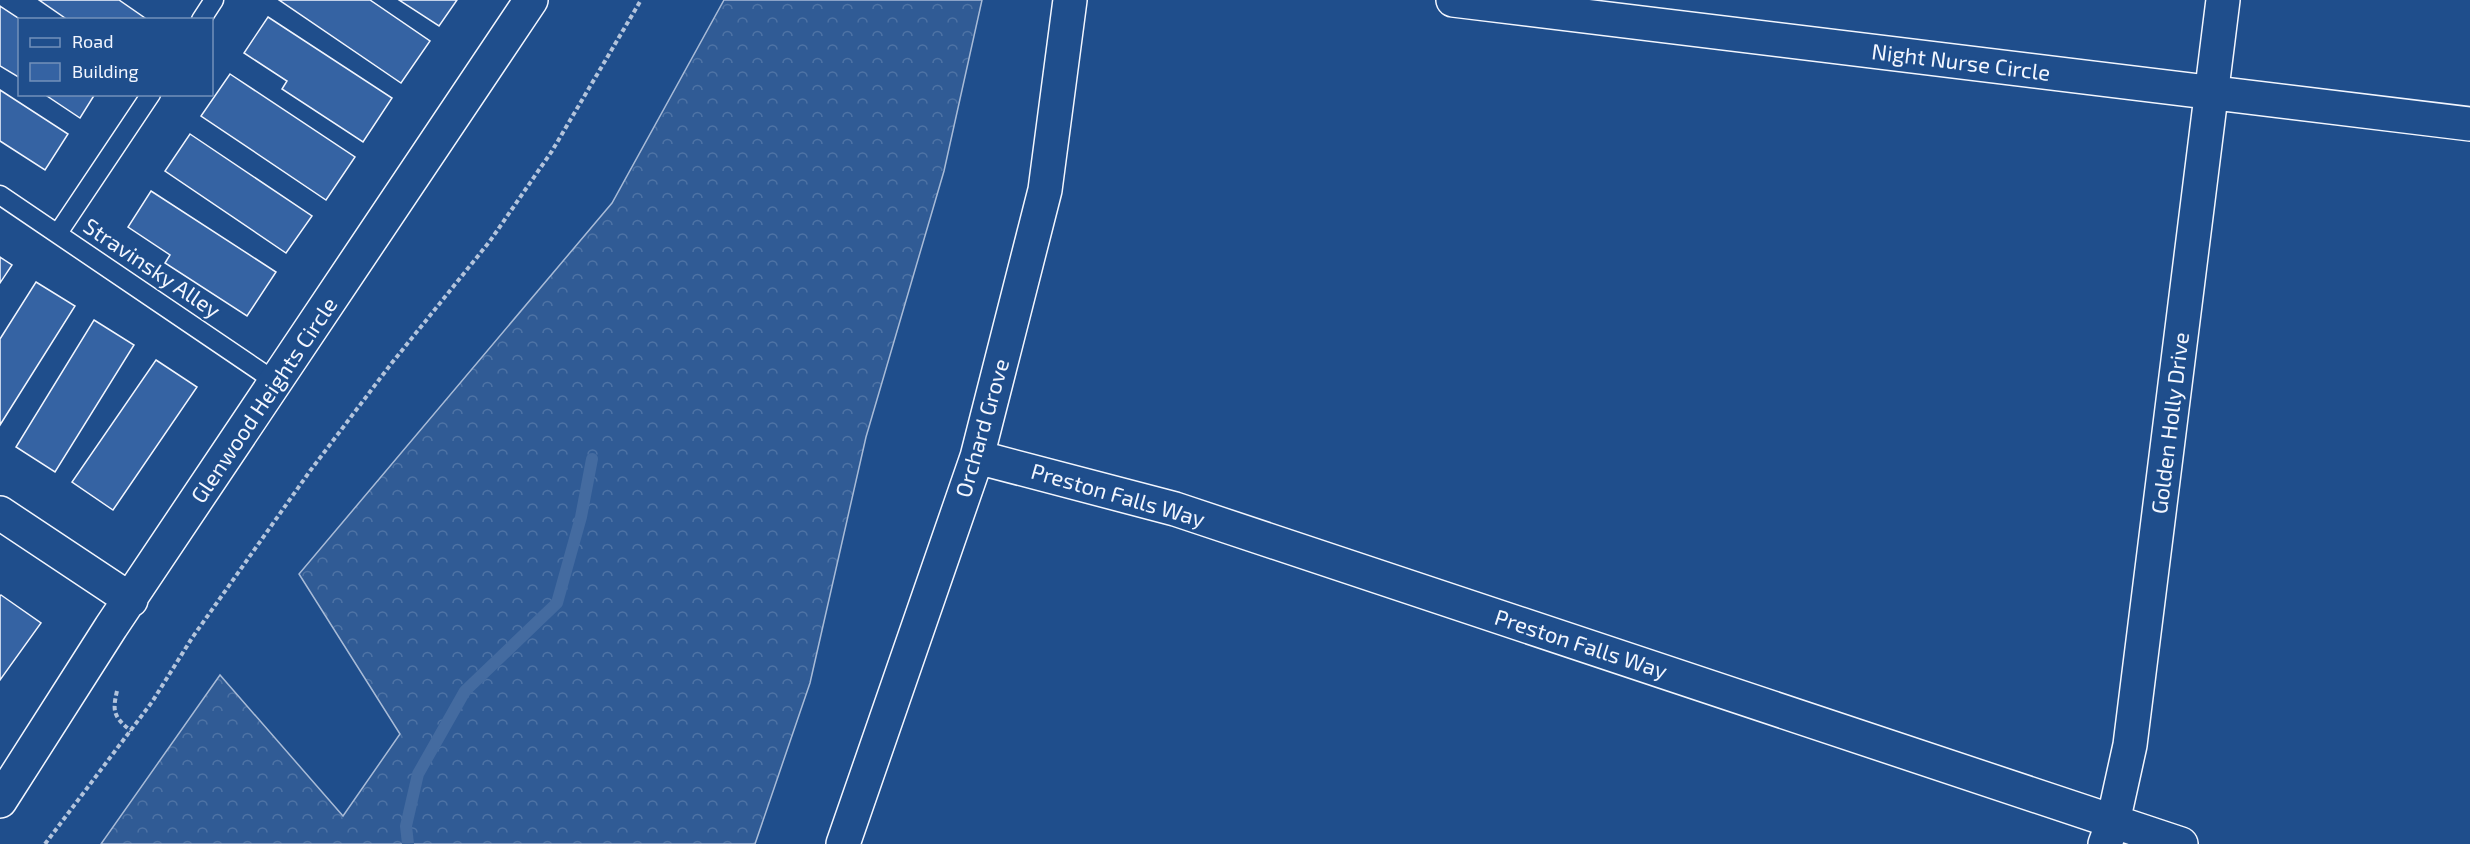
<svg xmlns="http://www.w3.org/2000/svg" width="2470" height="844" viewBox="0 0 2470 844" font-family="'Exo 2',sans-serif">
	<style>
		.forest { fill: url(#forest-crowns); stroke: #a8bbd7; stroke-width: 1.5 }
		.lines { fill: none; stroke-linecap: round; stroke-linejoin: round }
		.stream { stroke: #446ba0; stroke-width: 12 }
		.building { fill: #3563a3; stroke: #f2f6ff; stroke-width: 1.5 }
		.lane-casing { stroke: #f2f6ff; stroke-width: 21 }
		.street-casing { stroke: #f2f6ff; stroke-width: 36 }
		.path { stroke: #b3c4dc; stroke-width: 4; stroke-dasharray: 4.5 3; stroke-linecap: butt }
		.lane { stroke: #1f4e8c; stroke-width: 18 }
		.street { stroke: #1f4e8c; stroke-width: 33 }
		.labels { text-anchor: middle; stroke-width: 4.5; stroke-linejoin: round; paint-order: stroke }
		.street-label { font-size: 22px; fill: #f2f6ff; stroke: #1f4e8c }
	</style>
	<defs>
		<pattern id="forest-crowns" width="20" height="18" patternUnits="userSpaceOnUse" patternTransform="scale(1.5)"><rect width="20" height="18" fill="#305b95"/><path d="M2 6a3 3 0 1 1 6 0M12 15a3 3 0 1 1 6 0" fill="none" stroke="#4e73a5"/></pattern>
	</defs>
	<rect width="100%" height="100%" fill="#1f4e8c"/>
	<!-- forest -->
	<path class="forest" d="M724 0H982L944 171 866 437 810 683 755 844H101L220 675 343 816 400 734 299 574 612 203Z"/>
	<g class="lines">
		<!-- stream -->
		<path class="stream" d="M408 844 406 826 418 774 465 691 557 603 581 517 592 459"/>
	</g>
	<!-- building -->
	<path class="building" d="M39 0H119L145 18 144 20H68Z
		M279 0H370L430 41 401 83Z
		M399 0H457L439 26Z
		M0 6 21 20 20 78 0 66Z
		M268 17 392 98 363 142 282 89 287 81 244 53Z
		M230 74 355 157 326 200 201 116Z
		M0 90 68 134 45 170 0 141Z
		M44 94H95L80 118Z
		M190 134 312 216 286 253 165 171Z
		M151 191 276 272 247 316 165 263 170 255 128 227Z
		M0 257 12 265 0 283Z
		M36 282 75 306 0 425V339Z
		M94 320 134 345 55 472 16 447Z
		M156 360 197 387 113 510 72 482Z
		M1 595 41 623 0 680V596Z"/>
	<g class="lines">
		<!-- lane casing -->
		<g class="lane-casing">
			<path id="lane" d="M201 20 214 0
				M0 195 276 382
				M58 233 151 94"/>
		</g>
		<!-- street casing -->
		<g class="street-casing">
			<path id="street" d="M1453 0 2470 124
				M977 457 1175 509 2181 844
				M0 513 131 600
				M0 801 111 627 531 0
				M843 844 977 457 1045 190 1070 0
				M2105 844 2113 822 2130 745 2223 0"/>
		</g>
		<!-- path -->
		<path class="path" d="M117 691C112 712 114 717 131 731
			M45 844 152 702 192 638 310 471 391 364 490 241 552 151 641 0"/>
		<!-- lane -->
		<use href="#lane" class="lane"/>
		<!-- street -->
		<use href="#street" class="street"/>
	</g>
	<g class="labels">
		<!-- street labels -->
		<g class="street-label">
			<text transform="translate(1961 62) rotate(7)" y="8">Night Nurse Circle</text>
			<text transform="translate(152 268) rotate(34)" y="8">Stravinsky Alley</text>
			<text transform="translate(264 400) rotate(-56)" y="8">Glenwood Heights Circle</text>
			<text transform="translate(2170 423) rotate(-83)" y="8">Golden Holly Drive</text>
			<text transform="translate(982 428) rotate(-74)" y="8">Orchard Grove</text>
			<text transform="translate(1118 495) rotate(16)" y="8">Preston Falls Way</text>
			<text transform="translate(1581 644) rotate(18)" y="8">Preston Falls Way</text>
		</g>
	</g>
	<!-- legend -->
	<rect x="18" y="18" width="195" height="78" fill="#1f4e8c" stroke="#7391ba" stroke-width="1.5"/>
	<rect x="30" y="38" width="30" height="9" fill="#1f4e8c" stroke="#7391ba" stroke-width="1.5"/>
	<text x="72" y="48" font-size="18" fill="#f2f6ff">Road</text>
	<rect x="30" y="63" width="30" height="18" fill="#3563a3" stroke="#7391ba" stroke-width="1.5"/>
	<text x="72" y="78" font-size="18" fill="#f2f6ff">Building</text>
</svg>
